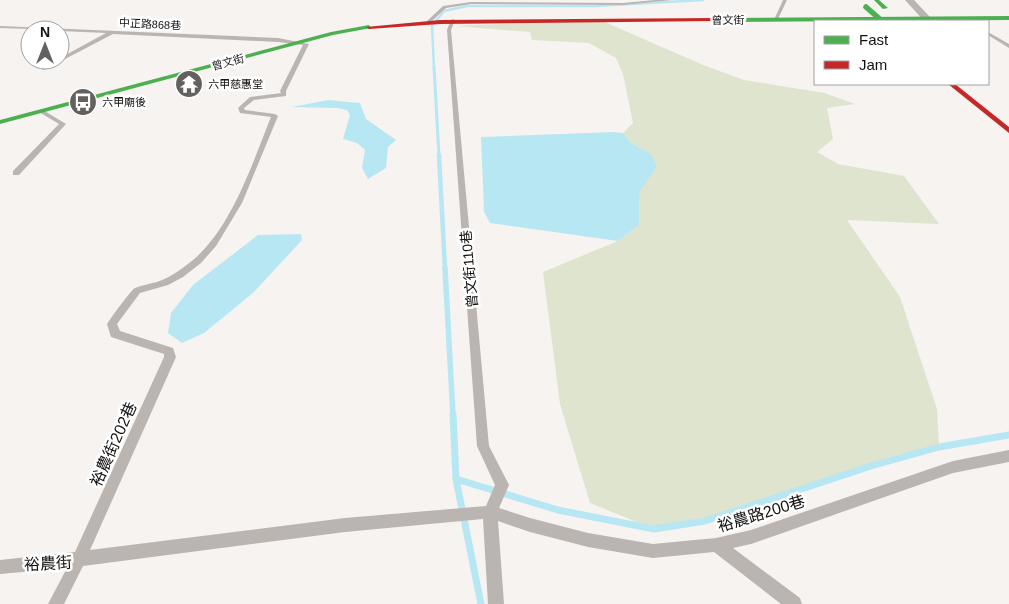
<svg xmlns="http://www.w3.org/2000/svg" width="1009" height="604" viewBox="0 0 1009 604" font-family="Helvetica,'Noto Sans TC',sans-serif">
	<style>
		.green { fill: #dee4ce }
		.water { fill: #b8e7f4 }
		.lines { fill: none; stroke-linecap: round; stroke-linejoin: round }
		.stream-far4 { stroke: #b8e7f4; stroke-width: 2.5 }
		.stream-far3 { stroke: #b8e7f4; stroke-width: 3 }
		.stream-far2 { stroke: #b8e7f4; stroke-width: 4.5 }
		.stream-far1 { stroke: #b8e7f4; stroke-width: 5.5 }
		.stream { stroke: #b8e7f4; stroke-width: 7 }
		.lane { fill: #bbb5b2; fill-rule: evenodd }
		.street { fill: #bbb5b2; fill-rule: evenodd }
		.fast { fill: #4caf50; fill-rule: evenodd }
		.jam { fill: #c62828; fill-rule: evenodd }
		.fast-bridge { stroke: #4caf50; stroke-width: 5.5 }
		.labels { text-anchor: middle; stroke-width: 5; stroke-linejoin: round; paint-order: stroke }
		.far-street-label { font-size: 11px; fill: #141211; stroke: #fff }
		.far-poi-label { font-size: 11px; fill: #141211; stroke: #fff; text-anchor: start }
		.street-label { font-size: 14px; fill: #141211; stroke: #fff }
		.near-street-label { font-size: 16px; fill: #141211; stroke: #fff }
	</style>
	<rect width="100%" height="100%" fill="#f6f3f1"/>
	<!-- green -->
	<path class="green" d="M600 20 703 65 744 80 824 93 855 104 827 108 833 139 817 152 838 164 904 176 939 224 847 220 900 297 937 409 939 447 871 466 705 521 654 529 590 503 560 404 543 272 618 241 639 225 640 191 650 153 631 143 623 133 633 123 623 74 616 58 589 43 532 40 530 32 455 26Z"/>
	<!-- water -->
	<path class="water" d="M328 100 360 103 366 119 396 140 388 147 386 168 368 179 362 168 365 150 357 143 343 139 350 115 347 110 337 108 292 107Z
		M613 132 623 133 631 143 650 153 657 166 640 191 639 225 618 241 490 223 484 212 481 137Z
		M301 234 302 240 253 293 204 333 182 343 168 333 171 313 193 285 258 235Z"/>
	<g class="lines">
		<!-- stream-far4 -->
		<path class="stream-far4" d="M434 68 432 26 444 11 467 6H595L703 0"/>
		<!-- stream-far3 -->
		<path class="stream-far3" d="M434 67 439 156"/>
		<!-- stream-far2 -->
		<path class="stream-far2" d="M439 155 445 269"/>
		<!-- stream-far1 -->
		<path class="stream-far1" d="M445 268 453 416"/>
		<!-- stream -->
		<path class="stream" d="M453 414 456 479 481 604
			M456 479 558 510 654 529 705 521 871 466 939 447 1009 435"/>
		<!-- lane -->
		<path class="lane" d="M655 0H672L623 5 471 4 446 8 431 22 427 21 443 6 471 2 623 3Z
			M783 0H787L778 19 774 20Z
			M453 19 455 20 451 30 489 446 509 485 499 508 530 518 588 533 653 544 716 538 751 530 953 461 1009 450V462L953 473 751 544 733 548 800 598 802 604H781L714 552 653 558 588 547 530 532 498 521 504 604H488L483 519 345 532 83 566 64 604H48L67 568 0 574V560L75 552 164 357V354L111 337 107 324C111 318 130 291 135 288 142 285 150 284 157 282 171 277 182 269 193 260 232 227 252 164 271 117L240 113 238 108 250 97 281 93 280 91 303 45 278 42 113 34 44 70 42 69V67L56 60H60V58L106 33 60 31V30L0 28V26L278 38 309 44 286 91V96L254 100 244 108 245 110 275 114 278 116 242 203 216 246 201 263 183 277 168 285 140 293 117 324 120 331 173 348 176 357 90 550 345 518 486 506 495 485 477 446 447 30 451 20Z
			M988 32 1009 44V48L988 35Z
			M39 110H43L66 124 19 175H13V171L59 124 39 112Z"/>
		<!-- street -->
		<path class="street" d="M905 0H914L930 17V21H924Z"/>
		<!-- fast -->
		<path class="fast" d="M874 0H879L888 8 883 9Z
			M1009 16V20L714 22 711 20 714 18Z
			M369 25 371 28 333 35 0 124V120L331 32Z"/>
		<!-- jam -->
		<path class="jam" d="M714 18 716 21 440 24 369 29 366 27 440 20Z
			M948 84H955L1009 127V133Z"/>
		<!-- fast-bridge -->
		<path class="fast-bridge" d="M866 7 882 21"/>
	</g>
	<!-- icons -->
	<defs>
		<g id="temple-disc" transform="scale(1.4375)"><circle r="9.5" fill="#63615f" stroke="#fff"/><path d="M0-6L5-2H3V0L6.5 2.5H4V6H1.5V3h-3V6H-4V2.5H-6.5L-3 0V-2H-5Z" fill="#fff"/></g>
		<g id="bus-disc" transform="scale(1.4375)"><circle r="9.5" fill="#63615f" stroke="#fff"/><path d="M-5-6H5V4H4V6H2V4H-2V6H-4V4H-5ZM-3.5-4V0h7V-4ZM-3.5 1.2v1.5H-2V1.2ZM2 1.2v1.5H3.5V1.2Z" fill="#fff"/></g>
	</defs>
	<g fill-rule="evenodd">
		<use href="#temple-disc" x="189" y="84"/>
		<use href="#bus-disc" x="83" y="102"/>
	</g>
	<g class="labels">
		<!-- far-street labels -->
		<g class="far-street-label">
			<text transform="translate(728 20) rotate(-1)" y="4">曾文街</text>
			<text transform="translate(150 24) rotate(3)" y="4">中正路868巷</text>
			<text transform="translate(228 62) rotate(-15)" y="4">曾文街</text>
		</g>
		<!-- far-poi labels -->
		<g class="far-poi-label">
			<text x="208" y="88">六甲慈惠堂</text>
			<text x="102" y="106">六甲廟後</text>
		</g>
		<!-- street labels -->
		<g class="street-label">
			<text transform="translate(469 269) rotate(-95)" y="5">曾文街110巷</text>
		</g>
		<!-- near-street labels -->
		<g class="near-street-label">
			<text transform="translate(113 444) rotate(-66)" y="6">裕農街202巷</text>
			<text transform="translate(761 513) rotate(-17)" y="6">裕農路200巷</text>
			<text transform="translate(48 563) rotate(-3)" y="6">裕農街</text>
		</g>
	</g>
	<!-- legend -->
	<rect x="814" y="20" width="175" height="65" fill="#ffffff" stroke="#a1a0a0"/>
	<rect x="824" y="36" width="25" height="8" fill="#4caf50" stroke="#a1a0a0"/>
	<text x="859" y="45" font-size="15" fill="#141211">Fast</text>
	<rect x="824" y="61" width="25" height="8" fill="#c62828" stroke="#a1a0a0"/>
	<text x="859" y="70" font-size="15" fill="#141211">Jam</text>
	<!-- north arrow -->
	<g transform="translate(45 45)"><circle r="24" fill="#ffffff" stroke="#a1a0a0"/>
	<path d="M0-4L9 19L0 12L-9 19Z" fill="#63615f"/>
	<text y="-8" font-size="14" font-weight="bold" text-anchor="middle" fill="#141211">N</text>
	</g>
</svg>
